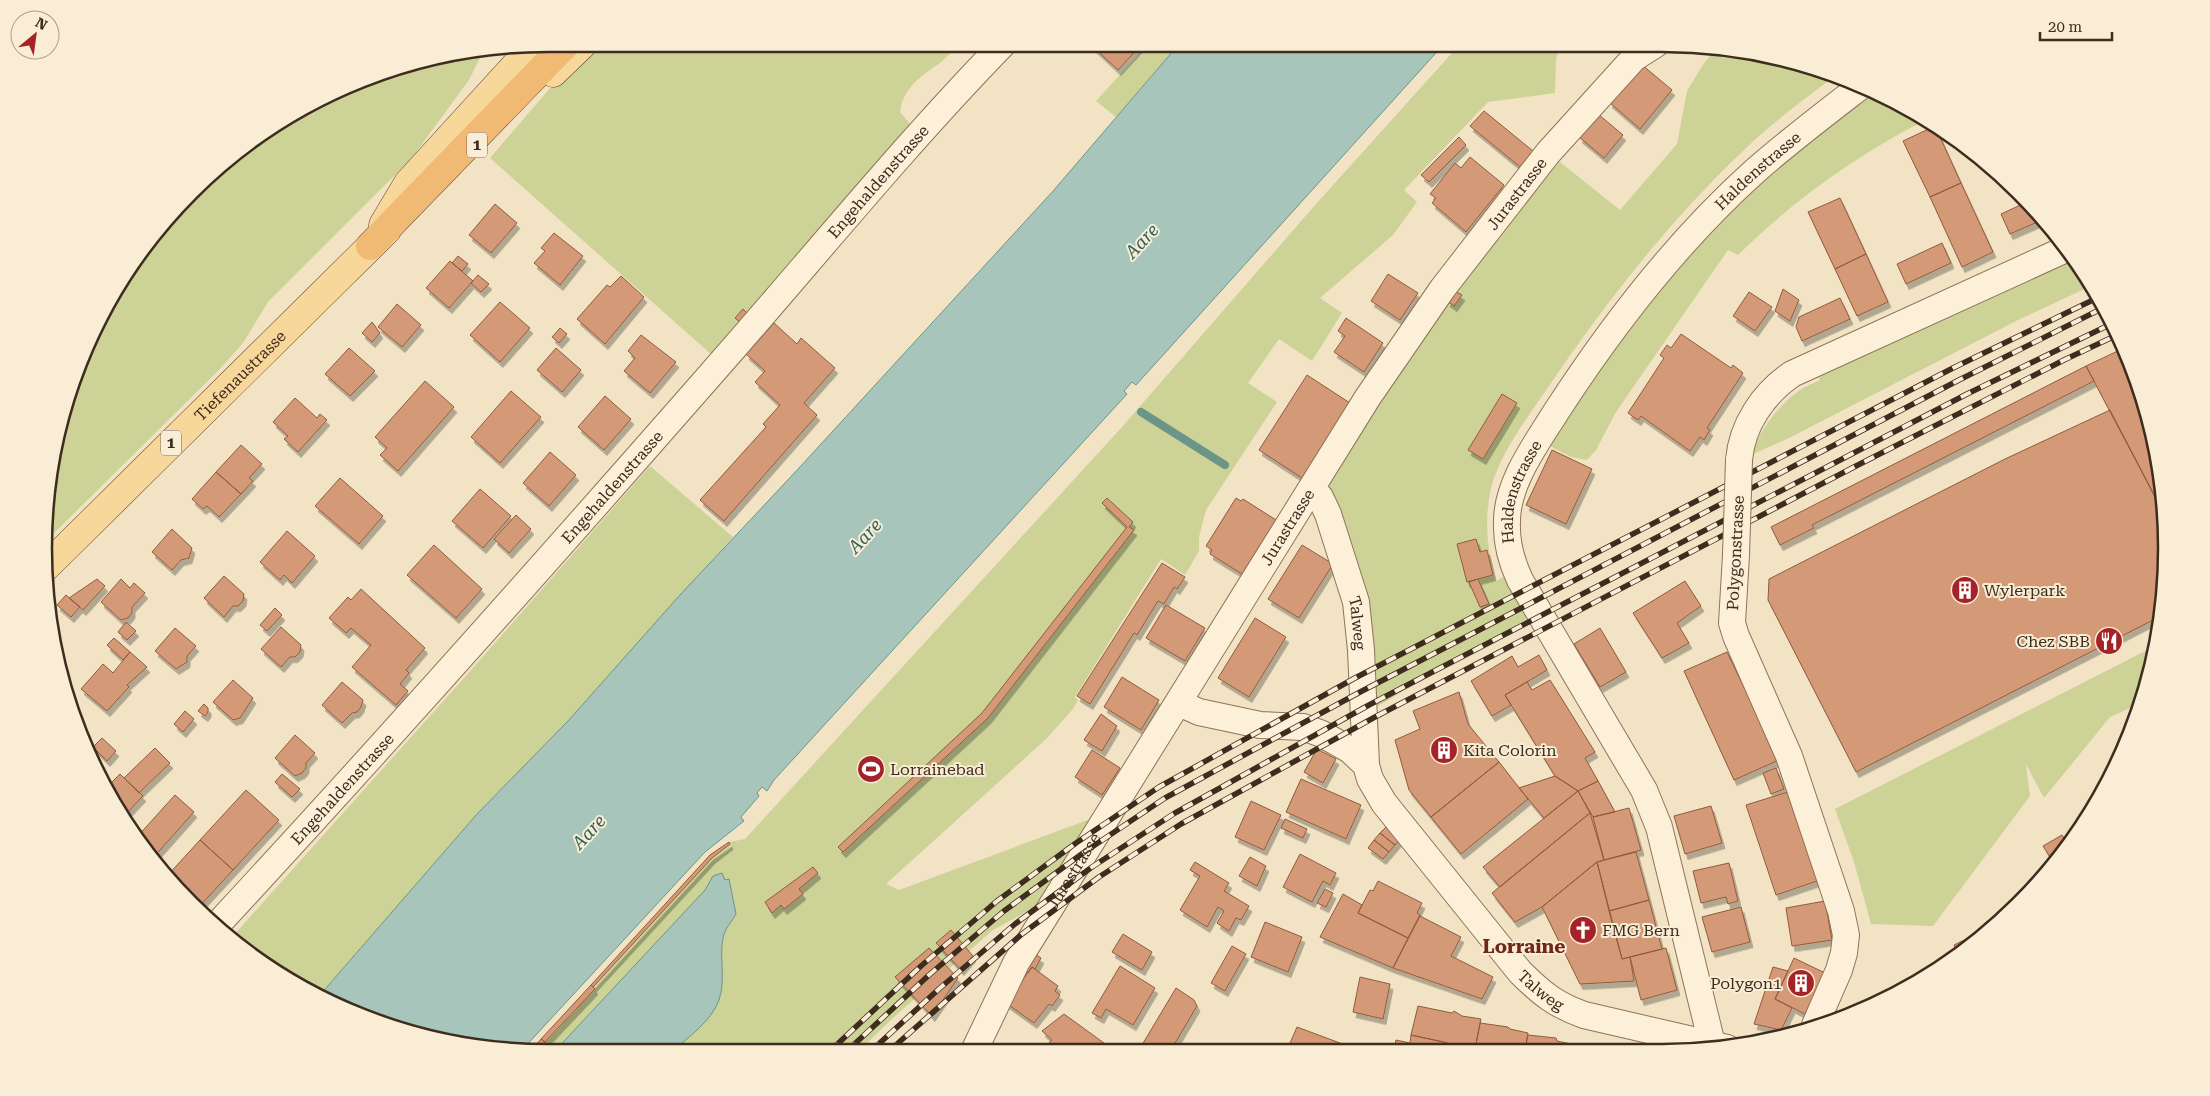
<svg xmlns="http://www.w3.org/2000/svg" width="2210" height="1096" viewBox="0 0 2210 1096" font-family="'Roboto Serif',serif">
	<style>
		.green { fill: #cdd297 }
		.water { fill: #a7c5bb; stroke: #6c9589 }
		.lines { fill: none; stroke-linecap: round; stroke-linejoin: round }
		.stream { stroke: #6c9589; stroke-width: 8 }
		.building { fill: #d49a77; stroke: #915a3c; filter: url(#shadow) }
		.minor-casing { stroke: #8f7359; stroke-width: 28 }
		.primary-casing { stroke: #5d412d; stroke-width: 29 }
		.trunk-casing { stroke: #5d412d; stroke-width: 29 }
		.minor { stroke: #fcf0d9; stroke-width: 26 }
		.primary { stroke: #f8d79a; stroke-width: 28 }
		.trunk { stroke: #f0ba74; stroke-width: 28 }
		.rail-casing { stroke: #3e2c1e; stroke-width: 5.5 }
		.rail { stroke: #f9edd5; stroke-width: 4; stroke-dasharray: 11; stroke-linecap: butt }
		.minor-bridge-casing { stroke: #8f7359; stroke-width: 28; stroke-linecap: butt }
		.minor-bridge { stroke: #fcf0d9; stroke-width: 26 }
		.labels { text-anchor: middle; stroke-width: 4; stroke-linejoin: round; paint-order: stroke }
		.shield { fill: #f9edd5; stroke: #766655; stroke-width: 1 }
		.shield-label { font-size: 15px; font-weight: bold; fill: #3e2c1e }
		.street-label { font-size: 16px; fill: #3e2c1e; stroke: #f9edd5 }
		.poi-label { font-size: 16px; fill: #3e2c1e; stroke: #f9edd5; text-anchor: start }
		.water-label { font-size: 18px; font-style: italic; fill: #2c5f5a; stroke: #f9edd5 }
		.quarter-label { font-size: 19px; font-weight: bold; fill: #6f2719; stroke: #f9edd5 }
		.rim { fill: none; stroke: #3e2c1e; stroke-width: 2.5 }
	</style>
	<defs>
		<filter id="shadow"><feDropShadow dx="3" dy="5.5" stdDeviation="0" flood-color="#0004"/></filter>
	</defs>
	<rect width="100%" height="100%" fill="#f2e3c5"/>
	<!-- green -->
	<path class="green" d="M588 44H959C953 50 947 57 940 63 921 76 903 88 900 112L914 129 712 355 490 158Z
		M1148 44H1179L1116 117 1096 101Z
		M1460 44H1560L1556 60 1555 93 1488 102 1404 190 1417 202 1393 235 1320 298 1342 313 1312 361 1279 339 1248 383 1277 402 1206 510 1199 537V551L1185 575 1161 559 1075 697 1078 700 1073 709 1046 739 886 884 899 890 1104 814 1052 898 993 930 894 1017 859 1051H531L710 855 729 842 745 839 1122 427 1316 204Z
		M1716 49 1761 53 1835 76C1804 99 1772 123 1744 150 1670 220 1606 302 1549 386 1528 417 1501 451 1491 488 1484 519 1487 550 1496 581L1512 572 1535 614 1366 713 1321 496 1369 397 1550 154 1620 210 1677 144 1687 91 1704 63Z
		M484 50 469 80 411 159 268 302 243 343 219 370 44 543 53 449 82 355 111 296 169 215 241 148 296 111 386 71 450 53Z
		M1865 87 1926 120C1857 154 1793 201 1738 255L1728 250 1616 412 1596 450 1587 460 1571 457 1540 441 1642 292Z
		M2071 256 2081 268 2091 286 2018 320 1789 438 1753 454C1755 436 1780 404 1796 393 1803 387 1812 384 1820 380L1818 373Z
		M650 466 733 537 568 721 477 814 320 995 268 967 232 937 472 669Z
		M2157 645 2139 704 2110 717 2044 798 2022 757 2026 765 2030 796 1933 926 1871 924 1854 862 1835 809Z"/>
	<!-- water -->
	<path class="water" d="M1179 44H1444L1136 385 1132 382 1124 391 1127 394 774 780 767 791 762 787 757 793 759 796 741 817 744 821 705 852 522 1050 449 1042 355 1014 320 995 477 814 568 721 679 596 799 468 1054 190Z
		M722 873 725 880 729 879 736 914C732 921 724 930 723 938 719 958 726 980 719 1000 711 1022 688 1037 672 1052H554L705 890 713 876Z"/>
	<g class="lines">
		<!-- stream -->
		<path class="stream" d="M1141 412 1225 465"/>
	</g>
	<!-- building -->
	<path class="building" d="M1090 44H1142L1118 70Z
		M1641 64 1672 90 1640 129 1609 102Z
		M1484 111 1533 151 1520 167 1470 126Z
		M1598 114 1623 135 1604 158 1579 137Z
		M1935 126 1961 183 1930 197 1903 141Z
		M1459 137 1466 145 1429 182 1421 175Z
		M1470 157 1504 185 1466 232 1432 203 1436 198 1430 194 1455 163 1461 168Z
		M1961 183 1993 252 1962 267 1930 197Z
		M1840 198 1866 254 1835 269 1808 212Z
		M2027 202 2042 220 2010 234 2001 214Z
		M495 204 517 223 491 253 469 235Z
		M554 233 583 256 560 285 534 263 545 251 541 248Z
		M1942 243 1951 263 1906 284 1897 264Z
		M1866 254 1888 302 1857 316 1835 269Z
		M458 256 468 264 462 271 452 263Z
		M450 261 473 281 449 308 426 288Z
		M1388 274 1418 293 1400 320 1371 301Z
		M478 275 489 284 481 292 471 283Z
		M621 276 644 297 605 344 577 319 607 285 610 287Z
		M1783 289 1799 300 1790 321 1775 311Z
		M1455 291 1462 295 1454 306 1447 301Z
		M1749 292 1772 307 1755 331 1733 316Z
		M1840 298 1850 319 1802 341 1796 327 1799 317Z
		M500 302 530 328 500 362 470 335Z
		M397 304 421 325 402 347 378 327Z
		M743 309 748 314 741 323 735 318Z
		M1346 318 1383 343 1364 372 1334 352 1345 336 1338 331Z
		M372 322 380 333 372 342 362 333Z
		M774 323 797 344 801 338 835 368 804 403 817 415 724 521 700 500 766 427 763 424 780 405 755 382 765 371 746 354Z
		M560 328 567 334 559 343 552 337Z
		M1681 334 1731 368 1733 365 1743 373 1707 428 1710 430 1704 440 1700 437 1690 451 1641 416 1638 420 1628 413 1664 358 1660 355 1667 345 1671 348Z
		M641 335 676 362 650 393 624 371 635 358 628 351Z
		M349 348 375 371 350 396 325 374Z
		M556 348 581 370 562 392 537 370Z
		M2124 348 2157 450 2163 512 2086 366Z
		M2086 366 2094 381 1812 525 1814 528 1780 545 1771 527Z
		M1307 375 1350 403 1302 478 1259 450Z
		M425 381 454 407 398 471 380 455 387 448 375 437Z
		M511 391 541 417 500 463 471 437Z
		M1502 394 1517 403 1483 459 1468 450Z
		M605 396 631 419 604 450 578 427Z
		M295 398 317 418 320 414 327 420 298 452 284 439 288 436 273 422Z
		M2110 410 2163 512 2166 548 2159 617 1856 772 1768 600 1769 579 2005 459Z
		M241 445 262 464 249 478 253 481 241 494 216 472Z
		M1552 450 1592 469 1566 524 1526 505Z
		M550 452 576 475 549 506 523 483Z
		M216 472 241 494 219 517 207 506 203 509 192 499Z
		M340 478 383 516 359 544 315 506Z
		M480 489 511 516 483 548 452 521Z
		M1107 498 1133 522 1129 527 1134 530 988 718 843 852 838 847 982 713 1127 527 1102 503Z
		M1236 498 1241 501 1243 499 1276 520 1242 574 1210 554 1212 550 1206 546Z
		M516 515 531 529 509 553 494 539Z
		M172 529 192 548 189 558 181 560 172 570 152 552Z
		M287 531 315 556 292 583 284 575 280 580 260 562Z
		M1476 539 1480 552 1487 550 1493 575 1467 582 1457 544Z
		M434 545 482 589 456 618 407 575Z
		M1302 545 1333 564 1299 618 1268 599Z
		M1162 563 1185 577 1177 589 1174 587 1164 604 1158 601 1137 635 1134 633 1090 704 1077 696Z
		M224 576 244 594 243 601 238 606H233L224 617 204 598Z
		M97 579 105 586 83 610 69 598Z
		M121 579 130 588 134 583 145 593 132 607V613L128 618 121 620 101 602Z
		M1478 579 1489 604 1480 607 1469 582Z
		M1685 581 1701 606 1677 623 1689 643 1662 658 1633 613Z
		M361 589 425 648 406 670 409 673 400 684 408 691 396 705 352 667 371 645 351 628 346 633 329 618 348 597 351 600Z
		M66 595 80 607 71 617 57 605Z
		M1166 605 1205 628 1185 661 1146 638Z
		M275 608 282 615 267 631 260 625Z
		M1255 618 1286 637 1249 697 1218 678Z
		M126 622 136 631 127 640 118 632Z
		M281 627 301 645 300 652 295 657H290L281 667 261 649Z
		M175 628 196 646 187 656V662L176 669 155 651Z
		M1600 628 1626 672 1600 687 1574 644Z
		M114 638 130 652 123 660 107 645Z
		M130 652 147 667 127 685 129 687 107 711 81 689 103 664 113 673Z
		M1727 652 1779 760 1734 780 1684 671Z
		M1539 655 1547 670 1505 695 1511 705 1492 716 1471 681 1512 656 1518 667Z
		M1122 677 1159 700 1141 730 1104 707Z
		M233 680 253 698 240 718 233 720 213 702Z
		M1550 680 1595 752 1585 758 1598 781 1578 791 1555 776 1505 695 1527 682 1532 690Z
		M342 682 363 700 361 707 357 712 352 713 342 723 322 705Z
		M1459 692 1468 724 1499 762 1431 817 1409 790 1395 740 1420 729 1413 711Z
		M204 704 208 708V712L205 716 198 711Z
		M185 711 194 719 183 732 174 724Z
		M1101 714 1117 726 1102 751 1084 740Z
		M295 735 315 753 306 763V768L302 773 295 776 275 758Z
		M102 738 116 751 107 761 93 747Z
		M155 748 170 763 139 793 124 778Z
		M1317 749 1336 759 1323 783 1304 772Z
		M1092 750 1120 768 1102 795 1075 777Z
		M1499 762 1528 799 1461 854 1431 817Z
		M1776 768 1784 789 1771 794 1763 773Z
		M120 774 143 796 124 816 106 788Z
		M282 774 300 789 292 797 275 782Z
		M1555 776 1578 791 1544 818 1519 788Z
		M1301 779 1361 805 1346 839 1286 812Z
		M1598 781 1615 812 1593 817 1578 791Z
		M246 790 279 820 233 870 200 840Z
		M1578 791 1590 813 1500 887 1483 867Z
		M1791 791 1820 880 1776 895 1746 805Z
		M175 795 194 812 152 859 137 837Z
		M1251 801 1281 815 1264 850 1235 837Z
		M1711 806 1722 843 1685 854 1674 816Z
		M1629 808 1641 850 1604 860 1593 817Z
		M1590 813 1604 860 1597 862 1542 907 1515 922 1492 893Z
		M1285 819 1307 829 1303 838 1281 828Z
		M1387 826 1401 838 1395 845 1380 833Z
		M1380 833 1395 845 1389 852 1374 840Z
		M2062 835 2068 844 2062 855 2044 873 2042 866 2055 858 2053 855 2050 857 2043 846Z
		M200 840 233 870 197 909 167 876Z
		M1374 840 1389 852 1383 859 1368 848Z
		M729 842 730 844 712 858 593 987 591 985 710 855Z
		M1636 852 1649 900 1609 911 1597 862Z
		M1300 854 1336 873 1330 885 1323 881 1312 902 1283 887Z
		M1250 857 1266 866 1257 886 1239 876Z
		M1195 862 1229 883 1224 891 1249 906 1241 920 1236 918 1229 931 1217 923 1224 911 1218 907 1207 927 1180 910 1200 876 1190 870Z
		M1597 862 1622 959 1630 957 1634 981 1580 984 1542 907Z
		M1729 863 1738 901 1728 904 1726 897 1701 903 1693 871Z
		M813 867 818 873 799 889 803 894 784 909 781 905 772 913 765 902Z
		M1378 881 1422 903 1417 913 1420 915 1408 938 1358 913 1370 890 1373 891Z
		M1325 889 1333 893 1326 907 1317 903Z
		M1343 894 1362 905 1358 913 1408 938 1393 968 1320 937Z
		M1649 900 1662 949 1622 959 1609 911Z
		M1825 901 1832 940 1792 946 1786 908Z
		M1741 907 1750 942 1712 952 1702 917Z
		M1420 916 1461 937 1451 956 1493 977 1482 999 1393 968Z
		M1265 922 1302 937 1288 972 1251 957Z
		M1991 927 1969 948 1958 954 1954 945Z
		M951 930 973 956 961 970 936 943Z
		M1123 934 1152 952 1142 970 1112 952Z
		M1232 946 1246 954 1225 991 1211 983Z
		M929 948 958 978 932 1016 895 977Z
		M1666 948 1677 990 1641 1000 1630 957Z
		M1032 952 1041 958 1035 969 1032 967 1028 973 1022 970Z
		M1794 958 1825 973 1805 1014 1775 999Z
		M1120 966 1155 988 1133 1025 1106 1009 1101 1018 1092 1013Z
		M1032 967 1058 986 1055 991 1060 995 1052 1006 1049 1004 1034 1023 1006 1003Z
		M1773 967 1788 971 1775 999 1792 1008 1781 1030 1754 1024Z
		M1360 977 1390 984 1383 1019 1353 1012Z
		M591 985 595 989 545 1042 541 1039Z
		M1176 988 1194 1000 1197 1006 1171 1050H1139Z
		M1418 1006 1452 1013 1454 1011 1462 1016 1481 1019 1475 1049 1411 1035Z
		M1064 1014 1104 1043 1099 1050H1042L1052 1040 1042 1031Z
		M1480 1023 1508 1027 1510 1029 1528 1033 1525 1049H1475Z
		M1297 1027 1348 1046 1346 1049 1287 1050Z
		M1411 1035 1444 1042 1442 1049H1394L1396 1040 1410 1043Z
		M1528 1035 1556 1038 1557 1041 1576 1045 1575 1048 1525 1049Z
		M541 1039 547 1044 541 1052 531 1051Z
		M1576 1045 1592 1048H1575Z"/>
	<g class="lines">
		<!-- minor casing -->
		<g class="minor-casing">
			<g id="minor">
				<path d="M1739 460C1742 425 1763 394 1792 374L2066 249"/>
				<path id="s1" d="M1310 491 1320 497 1328 514 1356 602 1361 650 1366 765"/>
				<path d="M1736 555 1732 623 1736 636 1789 756 1841 911 1846 935 1844 953 1839 970 1815 1025"/>
				<path id="s2" d="M1179 703 1199 712 1260 725 1303 727 1322 734 1350 750 1366 765 1370 779 1384 803 1520 972C1542 994 1556 1005 1584 1015L1727 1048"/>
				<path id="s3" d="M217 925C385 744 549 559 712 373 809 263 901 149 1003 44"/>
				<path id="s4" d="M1712 1044 1659 827 1644 790 1520 580C1511 561 1506 542 1507 521 1507 483 1536 444 1556 412 1613 324 1677 241 1755 171 1789 141 1826 113 1861 86"/>
				<path id="s5" d="M974 1051 1016 963 1368 397 1443 288 1548 153 1634 58 1656 44"/>
			</g>
		</g>
		<!-- primary casing -->
		<g class="primary-casing">
			<g id="primary">
				<path d="M553 73 583 44"/>
				<path d="M383 225 408 183 534 45"/>
				<path id="s6" d="M45 568 387 230"/>
			</g>
		</g>
		<!-- trunk casing -->
		<g class="trunk-casing">
			<path id="trunk" d="M370 246 566 44"/>
		</g>
		<!-- minor -->
		<use href="#minor" class="minor"/>
		<!-- primary -->
		<use href="#primary" class="primary"/>
		<!-- trunk -->
		<use href="#trunk" class="trunk"/>
		<!-- rail casing -->
		<g class="rail-casing">
			<path id="rail" d="M830 1051 921 966 997 901 1076 843 1159 787 1355 678 1953 368 2097 298
				M847 1051 929 975 1004 911 1083 853 1165 798 1362 691 1959 380 2103 308
				M871 1051 940 988 1015 924 1092 867 1175 813 1369 705 1967 394 2111 324
				M889 1051 1022 934 1099 877 1181 824 1375 717 1856 466 2064 360 2117 335"/>
		</g>
		<!-- rail -->
		<use href="#rail" class="rail"/>
		<!-- minor-bridge casing -->
		<g class="minor-bridge-casing">
			<path id="minor-bridge" d="M1736 555 1739 460"/>
		</g>
		<!-- minor-bridge -->
		<use href="#minor-bridge" class="minor-bridge"/>
	</g>
	<!-- icons -->
	<defs>
		<g id="building-disc" transform="scale(1.4375)"><circle r="9.5" fill="#a42329" stroke="#f9edd5"/><path d="M-4-6H4V6H1V3H-1V6H-4ZM-2.5-4.3h1.7v1.8h-1.7ZM.8-4.3h1.7v1.8H.8ZM-2.5-1h1.7V.8h-1.7ZM.8-1h1.7V.8H.8Z" fill="#fff"/></g>
		<g id="restaurant-disc" transform="scale(1.4375)"><circle r="9.5" fill="#a42329" stroke="#f9edd5"/><path d="M-5-6h1v4h1v-4h1v4h1v-4h1v5L-1.5 .5V6h-2V.5L-5-1ZM5-6V6H3V1.5H1.5Q1.5-4 5-6Z" fill="#fff"/></g>
		<g id="stadium-disc" transform="scale(1.4375)"><circle r="9.5" fill="#a42329" stroke="#f9edd5"/><path d="M0-5a6.5 5 0 1 0 0 10a6.5 5 0 1 0 0-10ZM-3.5-1.8h7v3.6h-7Z" fill="#fff"/></g>
		<g id="church-disc" transform="scale(1.4375)"><circle r="9.5" fill="#a42329" stroke="#f9edd5"/><path d="M-1.2-6h2.4v3.5h3.3v2.4h-3.3V6h-2.4V-.1h-3.3v-2.4h3.3Z" fill="#fff"/></g>
	</defs>
	<g fill-rule="evenodd">
		<use href="#building-disc" x="1965" y="590"/>
		<use href="#restaurant-disc" x="2109" y="641"/>
		<use href="#building-disc" x="1444" y="750"/>
		<use href="#stadium-disc" x="871" y="769"/>
		<use href="#church-disc" x="1583" y="930"/>
		<use href="#building-disc" x="1801" y="983"/>
	</g>
	<g class="labels">
		<!-- shield labels -->
		<g class="shield">
			<rect x="467" y="132.5" width="20" height="25" rx="4"/>
			<rect x="161" y="430.5" width="20" height="25" rx="4"/>
		</g>
		<g class="shield-label">
			<text x="477" y="150">1</text>
			<text x="171" y="448">1</text>
		</g>
		<!-- street labels -->
		<g class="street-label">
			<text dy="6" stroke="none"><textPath href="#s4" startOffset="1005">Haldenstrasse</textPath></text>
			<text dy="6" stroke="none"><textPath href="#s3" startOffset="995">Engehaldenstrasse</textPath></text>
			<text dy="6" stroke="none"><textPath href="#s5" startOffset="1016">Jurastrasse</textPath></text>
			<text dy="6" stroke="none"><textPath href="#s6" startOffset="274">Tiefenaustrasse</textPath></text>
			<text dy="6" stroke="none"><textPath href="#s3" startOffset="590">Engehaldenstrasse</textPath></text>
			<text dy="6" stroke="none"><textPath href="#s4" startOffset="600">Haldenstrasse</textPath></text>
			<text dy="6" stroke="none"><textPath href="#s5" startOffset="611">Jurastrasse</textPath></text>
			<text transform="translate(1735 553) rotate(-87)" y="6">Polygonstrasse</text>
			<text dy="6" stroke="none"><textPath href="#s1" startOffset="144">Talweg</textPath></text>
			<text dy="6" stroke="none"><textPath href="#s3" startOffset="185">Engehaldenstrasse</textPath></text>
			<text dy="6" stroke="none"><textPath href="#s5" startOffset="206">Jurastrasse</textPath></text>
			<text dy="6" stroke="none"><textPath href="#s2" startOffset="489">Talweg</textPath></text>
		</g>
		<!-- poi labels -->
		<g class="poi-label">
			<text x="1984" y="596">Wylerpark</text>
			<text x="2090" y="647" text-anchor="end">Chez SBB</text>
			<text x="1463" y="756">Kita Colorin</text>
			<text x="890" y="775">Lorrainebad</text>
			<text x="1602" y="936">FMG Bern</text>
			<text x="1782" y="989" text-anchor="end">Polygon1</text>
		</g>
		<!-- water labels -->
		<g class="water-label">
			<text transform="translate(1142 241) rotate(-47)" y="6">Aare</text>
			<text transform="translate(865 536) rotate(-47)" y="6">Aare</text>
			<text transform="translate(589 832) rotate(-47)" y="6">Aare</text>
		</g>
		<!-- quarter labels -->
		<g class="quarter-label">
			<text x="1524" y="953">Lorraine</text>
		</g>
	</g>
	<!-- crop -->
	<path d="M0 0H2210V1096H0ZM548 52H1662A496 496 0 0 1 2158 548V548A496 496 0 0 1 1662 1044H548A496 496 0 0 1 52 548V548A496 496 0 0 1 548 52Z" fill="#f9edd5" fill-rule="evenodd"/>
	<path class="rim" d="M548 52H1662A496 496 0 0 1 2158 548V548A496 496 0 0 1 1662 1044H548A496 496 0 0 1 52 548V548A496 496 0 0 1 548 52Z"/>
	<!-- north arrow -->
	<g transform="translate(35 35) rotate(29)"><circle r="24" fill="#f9edd5" stroke="#aea08c"/>
	<path d="M0-4L9 19L0 12L-9 19Z" fill="#a42329"/>
	<text y="-8" font-size="14" font-weight="bold" text-anchor="middle" fill="#3e2c1e">N</text>
	</g>
	<!-- scale -->
	<path d="M2040 32v8h72v-8" fill="none" stroke="#3e2c1e" stroke-width="2.5"/>
	<text x="2048" y="32" font-size="15" fill="#3e2c1e" stroke="#f9edd5" stroke-width="4" paint-order="stroke">20 m</text>
</svg>
